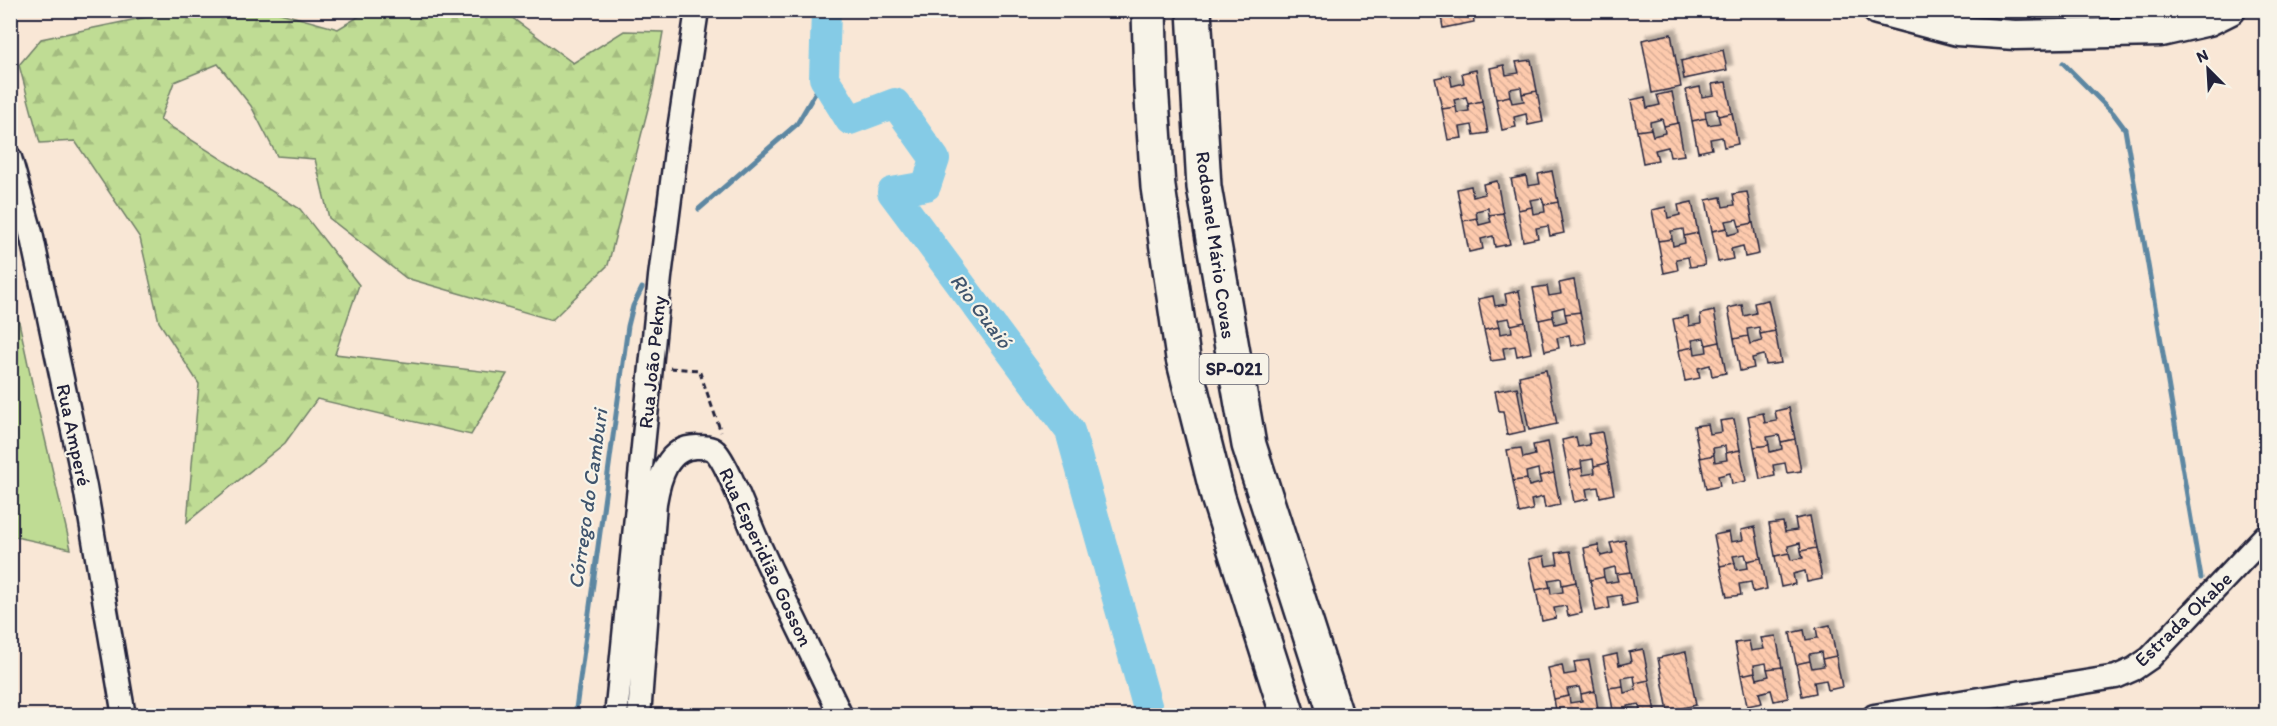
<svg xmlns="http://www.w3.org/2000/svg" width="2277" height="726" viewBox="0 0 2277 726" font-family="Itim,sans-serif">
	<style>
		.forest { fill: url(#forest-firs); stroke: #707f68; stroke-width: 1.5 }
		.pitch { fill: #bfdc94; stroke: #707f68; stroke-width: 1.5 }
		.lines { fill: none; stroke-linecap: round; stroke-linejoin: round }
		.stream { stroke: #5d87a2; stroke-width: 5 }
		.river { stroke: #85cbe6; stroke-width: 30 }
		.building { fill: url(#building-back-hatch); stroke: #22223b; stroke-width: 1.5; filter: url(#shadow) }
		.minor-casing { stroke: #22223b; stroke-width: 27 }
		.major-casing { stroke: #22223b; stroke-width: 33 }
		.highway-casing { stroke: #22223b; stroke-width: 38 }
		.path { stroke: #22223b; stroke-width: 3; stroke-dasharray: 6 4.5; stroke-linecap: butt }
		.minor { stroke: #f7f3e8; stroke-width: 22 }
		.major { stroke: #f7f3e8; stroke-width: 28 }
		.highway { stroke: #f7f3e8; stroke-width: 33 }
		.labels { text-anchor: middle; stroke-width: 4.5; stroke-linejoin: round; paint-order: stroke }
		.shield { fill: #f7f3e8; stroke: #62616f; stroke-width: 1.5 }
		.shield-label { font-size: 18px; font-weight: bold; fill: #22223b }
		.street-label { font-size: 20px; fill: #22223b; stroke: #f7f3e8 }
		.water-label { font-size: 21px; font-style: italic; fill: #40556e; stroke: #f7f3e8 }
	</style>
	<defs>
		<pattern id="forest-firs" width="22" height="20" patternUnits="userSpaceOnUse" patternTransform="scale(1.5)"><rect width="22" height="20" fill="#bfdc94"/><path d="M5 1l3.5 6h-7zM16 11l3.5 6h-7z" fill="#a4bc80"/></pattern>
		<pattern id="building-back-hatch" width="6" height="6" patternUnits="userSpaceOnUse" patternTransform="scale(1.5)"><rect width="6" height="6" fill="#fdcaad"/><path d="M-1 5l2 2M0 0l6 6M5-1l2 2" fill="none" stroke="#d9ad96"/></pattern>
		<filter id="shadow"><feDropShadow dx="5.5" dy="-5.5" stdDeviation="1.5" flood-color="#0004"/></filter>
	</defs>
	<rect width="100%" height="100%" fill="#f9e7d6"/>
	<filter id="ink" filterUnits="userSpaceOnUse"><feTurbulence type="fractalNoise" baseFrequency=".0167" numOctaves="2"/><feDisplacementMap in="SourceGraphic" scale="12" xChannelSelector="R" yChannelSelector="G"/><feConvolveMatrix kernelMatrix="1 2 1 2 8 2 1 2 1" color-interpolation-filters="sRGB"/></filter>
	<g filter="url(#ink)">
		<!-- forest -->
		<path class="forest" d="M180 10 273 11 338 29 368 11H503L573 63 624 31 663 32 653 89 608 265 552 320 406 278 329 218 315 159 277 156 251 106 218 64 174 82 160 120 300 209 359 285 335 354 507 374 471 435 317 399 285 443 187 522 199 384 159 322 140 238 75 141 40 143 19 65 41 39Z
			M2074 11H2188L2172 19 2075 17Z"/>
		<!-- pitch -->
		<path class="pitch" d="M10 280 34 392 71 549 11 536Z"/>
		<g class="lines">
			<!-- stream -->
			<path class="stream" d="M2063 63 2113 113 2125 129 2201 578
				M699 209 797 124 824 78
				M575 716 628 326 633 306 642 288"/>
			<!-- river -->
			<path class="river" d="M826 10 824 78 850 120 895 103 935 159 926 186 892 192 1070 431 1150 716"/>
		</g>
		<!-- building -->
		<path class="building" d="M1440 10H1472L1474 22 1443 28Z
			M1671 34 1681 87 1652 93 1642 40Z
			M1723 50 1727 70 1684 79 1681 61Z
			M1531 60 1537 91 1522 94 1521 87 1509 89 1510 96 1496 99 1490 68 1504 65 1506 75 1519 73 1516 62Z
			M1476 70 1482 101 1468 104 1466 97 1454 100 1456 107 1442 109 1435 78 1450 75 1452 86 1464 83 1462 73Z
			M1726 82 1732 113 1718 116 1717 109 1705 111 1706 118 1692 121 1686 90 1700 87 1702 97 1714 95 1712 84Z
			M1537 91 1543 122 1528 125 1526 114 1514 117 1516 127 1502 130 1496 99 1510 96 1512 103 1524 101 1522 94Z
			M1672 92 1678 123 1664 126 1662 119 1650 122 1651 129 1637 131 1631 100 1645 97 1647 108 1660 105 1657 95Z
			M1482 101 1488 133 1474 135 1472 125 1460 127 1462 138 1448 140 1442 109 1456 107 1457 113 1469 111 1468 104Z
			M1732 113 1738 144 1724 147 1722 137 1710 139 1712 149 1698 152 1692 121 1706 118 1708 125 1720 123 1718 116Z
			M1678 123 1684 155 1670 157 1668 147 1655 150 1658 160 1643 163 1637 131 1651 129 1653 136 1665 133 1664 126Z
			M1552 171 1558 202 1544 205 1542 198 1530 200 1532 207 1518 210 1511 179 1526 176 1528 186 1540 184 1538 174Z
			M1497 181 1503 213 1489 215 1488 208 1476 211 1477 218 1463 221 1457 189 1471 186 1473 197 1485 194 1483 184Z
			M1747 192 1753 223 1739 226 1737 219 1725 221 1727 228 1712 231 1706 200 1721 197 1723 207 1735 205 1733 194Z
			M1558 202 1564 233 1550 236 1548 226 1536 228 1538 238 1523 241 1518 210 1532 207 1533 214 1545 212 1544 205Z
			M1692 202 1698 233 1684 236 1683 229 1671 231 1672 239 1658 241 1652 210 1666 207 1668 218 1680 215 1678 205Z
			M1503 213 1510 244 1495 247 1493 236 1481 239 1483 249 1469 252 1463 221 1477 218 1479 225 1491 222 1489 215Z
			M1753 223 1759 254 1745 257 1743 246 1731 249 1733 259 1718 262 1712 231 1727 228 1728 235 1740 232 1739 226Z
			M1698 233 1705 265 1690 267 1688 257 1676 259 1678 270 1664 273 1658 241 1672 239 1673 246 1685 243 1684 236Z
			M1574 280 1580 312 1565 314 1564 307 1552 310 1553 317 1539 320 1533 288 1547 286 1549 296 1561 294 1559 283Z
			M1519 291 1525 322 1511 325 1509 318 1497 320 1499 327 1484 330 1478 299 1493 296 1495 306 1507 304 1505 294Z
			M1768 300 1775 331 1760 334 1759 327 1747 329 1748 336 1734 339 1728 308 1742 305 1744 316 1756 313 1754 303Z
			M1714 311 1720 342 1706 345 1704 338 1692 340 1694 347 1679 350 1673 319 1688 316 1689 326 1701 324 1700 314Z
			M1580 312 1586 343 1571 346 1569 335 1557 338 1559 348 1545 351 1539 320 1553 317 1555 324 1567 321 1565 314Z
			M1525 322 1531 353 1517 356 1515 346 1503 348 1505 359 1491 361 1484 330 1499 327 1500 334 1512 332 1511 325Z
			M1775 331 1781 363 1766 365 1764 355 1752 358 1754 368 1740 371 1734 339 1748 336 1750 344 1762 341 1760 334Z
			M1720 342 1726 373 1712 376 1710 365 1698 368 1700 378 1685 381 1679 350 1694 347 1695 354 1707 352 1706 345Z
			M1546 370 1557 424 1529 430 1519 376Z
			M1517 387 1525 431 1507 435 1503 411H1499L1495 391Z
			M1789 408 1795 439 1781 442 1779 435 1767 437 1769 445 1754 447 1748 416 1763 413 1765 423 1777 421 1775 411Z
			M1734 419 1740 450 1726 453 1725 446 1713 448 1714 455 1700 458 1694 426 1708 424 1710 434 1722 432 1720 421Z
			M1602 432 1608 463 1594 466 1593 459 1581 461 1582 468 1568 471 1562 440 1576 437 1578 447 1590 445 1588 434Z
			M1795 439 1801 471 1787 473 1785 463 1773 465 1775 476 1760 479 1754 447 1769 445 1770 452 1782 449 1781 442Z
			M1548 442 1554 473 1539 476 1538 469 1526 472 1527 479 1513 481 1507 450 1521 448 1523 458 1535 455 1533 445Z
			M1740 450 1746 481 1732 484 1730 473 1718 476 1720 486 1706 489 1700 458 1714 455 1715 462 1727 460 1726 453Z
			M1608 463 1614 494 1600 497 1598 487 1586 489 1588 499 1574 502 1568 471 1582 468 1583 475 1595 473 1594 466Z
			M1554 473 1560 505 1545 508 1543 497 1531 500 1533 510 1519 513 1513 481 1527 479 1529 486 1541 483 1539 476Z
			M1810 516 1816 548 1801 551 1800 543 1788 546 1789 553 1775 556 1769 524 1783 522 1785 532 1797 530 1795 519Z
			M1755 527 1761 558 1747 561 1745 554 1733 556 1735 563 1720 566 1714 535 1729 532 1731 542 1743 540 1741 530Z
			M1625 540 1631 572 1616 574 1615 567 1603 570 1604 577 1590 580 1584 548 1598 545 1601 556 1613 553 1610 543Z
			M1816 548 1822 579 1807 582 1805 571 1793 574 1795 584 1781 587 1775 556 1789 553 1791 560 1803 558 1801 551Z
			M1570 551 1576 582 1562 585 1561 578 1548 580 1550 587 1536 590 1529 559 1544 556 1546 566 1558 564 1556 553Z
			M1761 558 1767 589 1753 592 1751 582 1739 584 1741 595 1727 597 1720 566 1735 563 1736 570 1748 568 1747 561Z
			M1631 572 1637 603 1623 606 1621 595 1608 597 1610 608 1596 611 1590 580 1604 577 1606 583 1618 581 1616 574Z
			M1576 582 1582 613 1568 616 1566 606 1554 608 1556 618 1542 621 1536 590 1550 587 1551 594 1563 592 1562 585Z
			M1830 625 1836 656 1822 659 1821 652 1809 654 1810 661 1796 664 1790 633 1804 630 1806 640 1818 638 1816 628Z
			M1776 636 1782 667 1767 669 1766 663 1754 665 1755 672 1741 675 1735 643 1749 641 1751 651 1764 649 1761 638Z
			M1643 649 1649 680 1635 683 1634 676 1622 678 1623 686 1609 688 1603 657 1617 654 1619 665 1631 662 1629 652Z
			M1686 652 1696 705 1668 711 1658 658Z
			M1836 656 1842 687 1828 690 1826 680 1814 682 1816 693 1802 696 1796 664 1810 661 1812 668 1824 666 1822 659Z
			M1589 660 1595 691 1581 694 1579 687 1567 689 1569 696 1554 699 1548 668 1562 665 1564 675 1576 673 1574 662Z
			M1782 667 1788 698 1774 701 1771 690 1759 693 1762 703 1747 706 1741 675 1755 672 1757 679 1769 676 1767 669Z
			M1649 680 1655 712 1641 714 1639 704 1627 706 1629 716H1614L1609 688 1623 686 1624 693 1636 690 1635 683Z
			M1595 691 1599 716H1557L1554 699 1569 696 1570 703 1582 701 1581 694Z"/>
		<g class="lines">
			<!-- minor casing -->
			<g class="minor-casing">
				<path id="minor" d="M10 158 31 233 85 487 124 716
					M616 716 660 277 677 143 697 10
					M639 716 655 503C659 479 667 446 698 447 703 447 711 447 715 451 727 462 748 520 756 538 783 598 813 656 841 716
					M1874 716 2116 677 2134 669 2150 658 2266 535"/>
			</g>
			<!-- major casing -->
			<g class="major-casing">
				<path id="major" d="M1877 10 1957 31 2015 35 2161 32 2209 21 2231 10"/>
			</g>
			<!-- highway casing -->
			<g class="highway-casing">
				<path id="highway" d="M1149 10 1151 84 1158 187 1183 358 1218 497 1288 716
					M1194 10 1204 187 1249 445 1336 716"/>
			</g>
			<!-- path -->
			<path class="path" d="M670 368 699 370 721 432"/>
			<!-- minor -->
			<use href="#minor" class="minor"/>
			<!-- major -->
			<use href="#major" class="major"/>
			<!-- highway -->
			<use href="#highway" class="highway"/>
		</g>
	</g>
	<g class="labels">
		<!-- shield labels -->
		<rect class="shield" x="1199.5" y="354" width="69" height="30" rx="4.5"/>
		<g class="shield-label">
			<text x="1234" y="375">SP-021</text>
		</g>
		<!-- street labels -->
		<g class="street-label">
			<text transform="translate(1216 245) rotate(82)" y="7">Rodoanel Mário Covas</text>
			<text transform="translate(652 362) rotate(-84)" y="7">Rua João Pekny</text>
			<text transform="translate(74 435) rotate(78)" y="7">Rua Amperé</text>
			<text transform="translate(766 557) rotate(65)" y="7">Rua Esperidião Gosson</text>
			<text transform="translate(2183 619) rotate(-44)" y="7">Estrada Okabe</text>
		</g>
		<!-- water labels -->
		<g class="water-label">
			<text transform="translate(981 311) rotate(53)" y="7">Rio Guaió</text>
			<text transform="translate(588 499) rotate(-82)" y="7">Córrego do Camburi</text>
		</g>
	</g>
	<!-- margin -->
	<rect width="2277" height="726" fill="none" stroke="#f7f3e8" stroke-width="36"/>
	<rect x="18" y="18" width="2241" height="690" fill="none" stroke="#22223b" stroke-width="2" filter="url(#ink)"/>
	<!-- north arrow -->
	<g transform="translate(2208 69) rotate(336)" stroke="#f7f3e8" stroke-width="4.5" paint-order="stroke">
	<path d="M0-4.5L10 22L0 15L-10 22Z" fill="#22223b"/>
	<text y="-9" font-size="16" font-weight="bold" text-anchor="middle" fill="#22223b">N</text>
	</g>
</svg>
